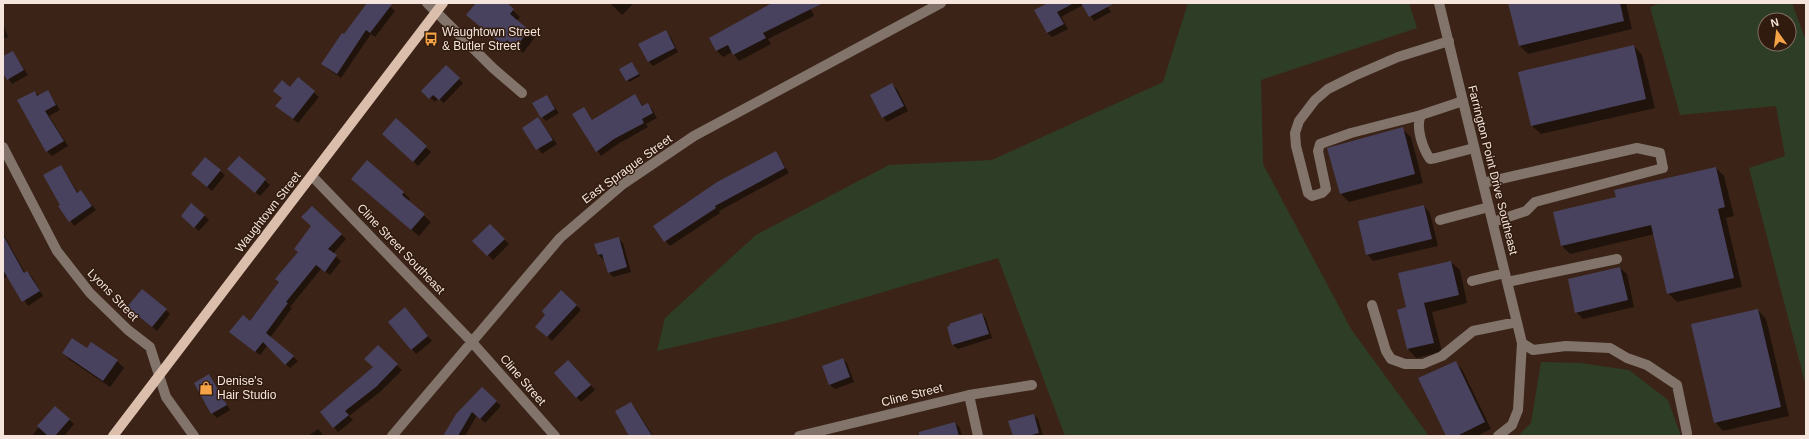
<svg xmlns="http://www.w3.org/2000/svg" width="1809" height="439" viewBox="0 0 1809 439" font-family="Arial,sans-serif">
	<style>
		.green { fill: #2e3e26; fill-rule: evenodd }
		.shadow { fill: #0007 }
		.building { fill: #48425f }
		.lines { fill: none; stroke-linecap: round; stroke-linejoin: round }
		.minor { stroke: #82746b; stroke-width: 10 }
		.major { stroke: #dbbeac; stroke-width: 10 }
		.labels { text-anchor: middle; stroke-width: 3; stroke-linejoin: round; paint-order: stroke }
		.poi-label { font-size: 12px; fill: #f5e5dd; stroke: #311b0e; text-anchor: start }
		.street-label { font-size: 12px; fill: #f5e5dd; stroke: #311b0e }
	</style>
	<rect width="100%" height="100%" fill="#3b2417"/>
	<!-- green -->
	<path class="green" d="M1188 3H1409L1417 28 1261 80 1263 164 1351 329 1429 436H1065L998 258 785 321 657 351 665 318 756 235 889 165 992 160 1163 82Z
		M1661 3H1792L1806 41V386L1749 168 1785 156 1776 106 1680 115 1650 7ZM1765 20H1789V44H1765Z
		M1541 362 1580 363 1629 370 1668 400 1681 436H1518L1531 423Z"/>
	<!-- shadow -->
	<path class="shadow" d="M369 3H386L395 11 375 37 371 34 341 78 322 64Z
		M478 3H505L520 17 517 21 535 37 523 53 514 46 510 51 468 15Z
		M610 3H634L622 15Z
		M774 3H808L814 16 768 39 771 44 739 61 732 52 723 57 717 51 710 38Z
		M1050 3H1106L1111 12 1094 21 1083 5 1061 17 1068 29 1052 37 1047 33Z
		M1509 3H1626L1632 29 1528 54 1520 46Z
		M3 24 8 37 3 39Z
		M665 32 670 36 678 52 653 66 648 61Z
		M1634 46 1642 55 1655 108 1541 134 1532 126Z
		M13 52 28 75 12 84 3 71V58Z
		M634 65 640 76 629 82 621 70Z
		M446 66 463 83 444 103 438 98 435 102 423 91Z
		M298 79 319 97 298 123 276 106Z
		M892 85 897 89 908 111 887 122 883 117Z
		M48 91 60 110 49 116 68 146 52 156 47 151 19 100 35 92 39 96Z
		M635 95 644 107 648 104 652 109 657 118 646 124 648 127 618 144 601 156 573 114 583 108 593 121Z
		M547 96 559 113 546 121 542 117Z
		M538 118 557 144 542 154 523 128Z
		M396 120 431 152 418 166 388 138Z
		M1402 129 1411 137 1423 183 1349 202 1341 194Z
		M776 152 789 173 719 211 720 213 670 246 654 227Z
		M239 157 270 185 260 196 233 173Z
		M61 166 78 193 81 191 96 210 74 226 61 205Z
		M1716 168 1724 176 1734 216 1726 218 1742 287 1677 302 1668 293 1655 234 1570 254 1562 246 1617 198Z
		M220 171 225 175 212 191 197 178Z
		M352 179 403 192 410 199 408 201 431 222 419 236Z
		M1424 206 1430 213 1438 246 1373 261 1367 254Z
		M312 207 346 239 333 254 341 261 330 275 321 269 290 307 292 308 270 338 298 361 290 368 267 346 260 355 235 336 251 322 280 283 299 253 312 226Z
		M204 215 209 220 199 231 187 221Z
		M490 225 509 244 493 260 474 241Z
		M3 233 25 273 27 272 32 277 43 296 28 306 8 276 3 279Z
		M618 238 623 243 631 272 613 277 609 272 605 259H603L598 255Z
		M1451 262 1460 270 1467 303 1432 312 1442 352 1416 358 1408 349 1398 310 1408 308Z
		M1620 268 1627 274 1634 307 1583 319 1576 312Z
		M576 305 581 310 552 341 541 331Z
		M166 310 170 314 157 331 133 311Z
		M1758 310 1766 319 1789 416 1723 431 1715 422Z
		M409 313 432 341 416 354 412 349Z
		M982 314 986 319 992 338 958 349 953 345 948 328Z
		M378 347 402 370 380 392 349 416 353 420 338 432 322 412 374 368Z
		M87 349 117 361 124 368 110 387 70 360 63 353Z
		M842 359 847 363 854 382 835 389 830 385Z
		M1455 362 1462 369 1491 429 1477 436H1447Z
		M573 366 595 390 581 402 555 373Z
		M209 375 230 410 217 418 212 413Z
		M482 388 501 406 485 423 477 415 465 436H443Z
		M631 403 635 408 653 436H631Z
		M55 407 74 424 64 436H32Z
		M1034 415 1038 419 1043 436H1014Z
		M955 423 960 428 962 436H939Z
		M318 429 324 436H308Z"/>
	<!-- building -->
	<path class="building" d="M367 3H393L370 33 366 30 337 74 321 64 342 33 344 34Z
		M476 3H507L514 9 510 14 529 30 516 47 507 40 503 45 466 15Z
		M772 3H823L763 33 766 38 733 55 728 45 716 51 709 38Z
		M1048 3H1074L1057 12 1064 24 1047 33 1034 10Z
		M1081 3H1115L1089 17Z
		M1508 3H1620L1624 21 1519 46Z
		M666 30 675 48 648 62 638 44Z
		M1634 45 1646 99 1531 126 1518 72Z
		M13 51 24 70 7 80 3 73V56Z
		M632 62 639 74 626 81 619 69Z
		M446 65 460 78 439 100 433 95 429 99 421 91Z
		M298 77 315 91 293 119 275 106 282 98 273 91 282 80 290 87Z
		M892 83 904 106 882 118 870 95Z
		M48 90 56 105 45 111 64 141 46 152 17 100 35 91 37 96Z
		M635 94 642 106 648 103 653 113 642 119 644 123 614 139 596 152 572 114 584 107 592 120Z
		M547 95 555 109 541 118 532 103Z
		M538 117 553 140 536 150 522 128Z
		M396 118 427 146 413 162 382 134Z
		M1403 127 1415 174 1340 194 1327 148Z
		M776 151 785 168 715 206 716 208 664 242 653 226 717 182Z
		M239 156 266 179 255 193 227 169Z
		M205 157 221 170 207 187 191 174Z
		M367 160 404 192 402 195 425 214 411 230 351 179Z
		M61 165 77 193 81 190 92 206 69 222 58 206 60 205 43 175Z
		M1716 167 1725 207 1718 209 1734 278 1667 294 1651 225 1561 246 1553 212 1616 197 1614 190Z
		M191 203 205 215 194 228 181 216Z
		M1424 205 1432 239 1366 255 1358 221Z
		M312 206 342 234 328 249 337 255 325 272 316 265 286 302 288 303 266 333 294 356 285 365 263 342 255 352 229 332 243 315 250 321 279 282 275 279 298 252 294 249 311 226 301 217Z
		M490 224 505 239 487 256 472 241Z
		M3 235 24 273 27 271 40 291 22 302 3 270Z
		M619 237 627 267 608 273 602 254 598 255 594 244Z
		M1451 261 1459 295 1424 303 1434 343 1407 349 1397 310 1406 307 1398 273Z
		M1620 267 1628 300 1575 313 1568 279Z
		M142 289 167 309 152 327 127 307Z
		M561 290 577 305 547 337 535 327 545 315 542 311Z
		M405 307 428 336 411 350 388 322Z
		M1758 309 1781 407 1714 423 1691 324Z
		M982 313 989 334 952 345 947 327 950 326 949 324Z
		M72 338 87 348 91 342 118 360 103 381 62 353Z
		M378 345 398 364 376 387 345 411 349 415 333 428 320 412 373 367 364 359Z
		M843 358 850 377 829 385 822 366Z
		M568 360 591 385 576 398 554 373Z
		M1456 361 1485 422 1457 436H1446L1418 378Z
		M209 374 227 405 211 414 194 383Z
		M482 387 497 401 480 419 472 412 458 436H443L456 414Z
		M631 402 652 436H629L615 411Z
		M55 406 70 419 55 436H48L37 426Z
		M1034 414 1039 433 1028 436H1013L1008 421Z
		M955 422 959 436H919V432Z"/>
	<g class="lines">
		<!-- minor -->
		<path class="minor" d="M427 3 494 69 522 93
			M1439 3 1522 343 1518 410 1512 425 1498 436
			M1463 101 1421 115C1415 127 1423 149 1430 159L1436 158 1474 148
			M1421 115 1351 133 1320 144 1318 151 1326 189 1322 193 1312 196 1308 193 1296 146 1295 133 1299 121 1315 100 1328 89 1354 76 1398 57 1449 41
			M3 147 57 251 90 293 128 330 150 347 166 397 194 436
			M312 176 471 341 555 436
			M1483 183 1637 148 1660 153 1663 168 1535 202 1526 211 1493 222
			M1440 220 1489 207
			M1472 281 1505 273
			M1507 282 1617 259
			M1372 305 1386 351 1391 359 1405 364H1423L1442 356 1473 331 1517 322
			M1522 343 1533 350 1566 346 1610 348 1627 358 1647 365 1677 385 1687 433
			M969 395 978 436
			M392 436 560 238 623 184 694 136 941 3
			M799 436 969 395 1032 385"/>
		<!-- major -->
		<path class="major" d="M113 436 443 3"/>
	</g>
	<!-- icons -->
	<defs>
		<g id="bus-bare" transform="scale(1.08)"><path d="M-5-6H5V4H4V6H2V4H-2V6H-4V4H-5ZM-3.5-4V0h7V-4ZM-3.5 1.2v1.5H-2V1.2ZM2 1.2v1.5H3.5V1.2Z" fill="#f6a247" stroke="#311b0e" stroke-width="2.5" paint-order="stroke"/></g>
		<g id="shop-bare" transform="scale(1.08)"><path d="M-5-2.5h2.3a2.7 3.5 0 0 1 5.4 0H5L5.5 6h-11ZM-1.5-2.5h3a1.5 2.3 0 0 0-3 0Z" fill="#f6a247" stroke="#311b0e" stroke-width="2.5" paint-order="stroke"/></g>
	</defs>
	<g fill-rule="evenodd">
		<use href="#bus-bare" x="431" y="39"/>
		<use href="#shop-bare" x="206" y="388"/>
	</g>
	<g class="labels">
		<!-- poi labels -->
		<g class="poi-label">
			<text x="442" y="36">Waughtown Street<tspan x="442" dy="14">&amp; Butler Street</tspan></text>
			<text x="217" y="385">Denise's<tspan x="217" dy="14">Hair Studio</tspan></text>
		</g>
		<!-- street labels -->
		<g class="street-label">
			<text transform="translate(627 169) rotate(-36)" y="4">East Sprague Street</text>
			<text transform="translate(1493 170) rotate(76)" y="4">Farrington Point Drive Southeast</text>
			<text transform="translate(268 212) rotate(-52)" y="4">Waughtown Street</text>
			<text transform="translate(401 249) rotate(46)" y="4">Cline Street Southeast</text>
			<text transform="translate(113 295) rotate(46)" y="4">Lyons Street</text>
			<text transform="translate(523 380) rotate(49)" y="4">Cline Street</text>
			<text transform="translate(912 395) rotate(-14)" y="4">Cline Street</text>
		</g>
	</g>
	<!-- border -->
	<rect width="1809" height="439" fill="none" stroke="#f5e5dd" stroke-width="8"/>
	<!-- north arrow -->
	<g transform="translate(1777 32) rotate(346)"><circle r="19" fill="#311b0e" stroke="#7f6c61"/>
	<path d="M0-3L7 15L0 10L-7 15Z" fill="#f6a247"/>
	<text y="-6" font-size="11" font-weight="bold" text-anchor="middle" fill="#f5e5dd">N</text>
	</g>
</svg>
